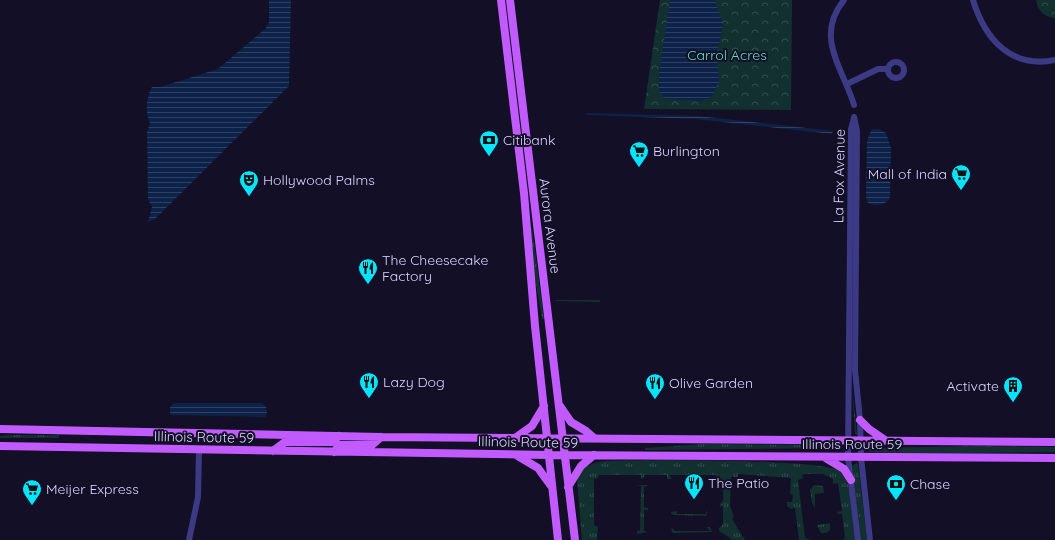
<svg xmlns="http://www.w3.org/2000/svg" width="1055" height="540" viewBox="0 0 1055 540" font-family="Quicksand,sans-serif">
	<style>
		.grass { fill: url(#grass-tufts) }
		.park { fill: url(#park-crowns) }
		.water { fill: url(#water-rules) }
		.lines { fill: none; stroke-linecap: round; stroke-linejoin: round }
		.minor { stroke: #3d3a85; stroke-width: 6 }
		.major { stroke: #c25bff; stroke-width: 8 }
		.labels { text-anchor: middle; stroke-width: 4; stroke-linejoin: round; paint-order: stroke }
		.park-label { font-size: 14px; fill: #5fe0c0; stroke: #130f26 }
		.poi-label { font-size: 14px; fill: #d9d4ff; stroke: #130f26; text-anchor: start }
		.street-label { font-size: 14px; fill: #d9d4ff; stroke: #130f26 }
	</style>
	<defs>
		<pattern id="grass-tufts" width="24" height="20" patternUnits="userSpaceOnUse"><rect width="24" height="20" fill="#12302f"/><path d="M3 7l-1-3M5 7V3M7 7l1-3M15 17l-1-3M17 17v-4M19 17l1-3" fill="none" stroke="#344d4e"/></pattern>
		<pattern id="park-crowns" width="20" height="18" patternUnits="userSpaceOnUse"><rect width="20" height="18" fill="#12302f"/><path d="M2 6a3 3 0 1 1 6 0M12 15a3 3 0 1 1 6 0" fill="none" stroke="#344d4e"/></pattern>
		<pattern id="water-rules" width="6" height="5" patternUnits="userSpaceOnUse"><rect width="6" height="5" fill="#0c2248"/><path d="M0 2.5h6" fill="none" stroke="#2f4163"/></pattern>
	</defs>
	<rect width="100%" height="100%" fill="#130f26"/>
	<!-- grass -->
	<path class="grass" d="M530 228H532L544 319H542L533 267Z
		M556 300H600V302L556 301Z
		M852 387 857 434H855Z
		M11 435H59V438H0V436Z
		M704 444 839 445 842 448 645 450V448Z
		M978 446 1055 447V452C1004 453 953 453 902 453 894 452 871 454 866 450L871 448Z
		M608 461C638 460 828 458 842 472 852 482 853 525 855 540H841L845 538 842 514H838L837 512 842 511 838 483 833 484V479L823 474H805L802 475 803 478 798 480 805 538 811 540H799L795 508 791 509 787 506V502H792L793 495 790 494 791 478 738 474V477H731L730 506 734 517 732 519 745 540H733L719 531V528L723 524V505L720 507V504L723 501V480L716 478V475H669L672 479H667V475H644V478L641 479V475H599L598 478 594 479V525L598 527 597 540H582L577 481C580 465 594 462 608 461Z
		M856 463 858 464 867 540H861L852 466Z
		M636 485H649L644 487V507L648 508V510H644V531L648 532 637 534V531H640L641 486Z
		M814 485 823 486 824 493 815 494V508L812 503 810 490Z
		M706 509 707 514 706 516 673 515 671 513V512L677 511V514H706Z
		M830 523V530L826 533H821L817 525Z
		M707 527H710L712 532 673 533 671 530 672 528 675 531H710Z"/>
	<!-- park -->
	<path class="park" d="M660 0H792L791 110 644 109Z
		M1036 0H1055V18C1044 17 1038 11 1036 0Z"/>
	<!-- water -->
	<path class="water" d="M269 0H291L289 86 155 219 148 222 152 207 148 199 147 132 150 123C145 112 146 98 152 87H160L218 69 265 29 269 22Z
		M670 0H715L723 25 717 53 719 82 713 94 709 98 701 101 665 99 659 92V74Z
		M586 113 698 116 833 131 832 134 695 119 587 115Z
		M872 129H879L886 133 891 148 890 196 889 200C883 205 876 207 868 203L866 197 867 140Z
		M174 403H261L266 406 267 414 265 417 173 415 170 414V407Z"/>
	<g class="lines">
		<!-- minor -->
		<path class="minor" d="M844 0C814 37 843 68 854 105
			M973 0C985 39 1011 69 1055 60
			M888 70a8 8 0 1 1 16 0a8 8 0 1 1-16 0Z
			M847 84 878 69H888
			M854 117 857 131 855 370 860 420 861 457 870 540
			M854 118 851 129 848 457 858 540
			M189 540 198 497 199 450"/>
		<!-- major -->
		<path class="major" d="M501 0 524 193 535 326 558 540
			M510 0 575 540
			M560 406 571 422 586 431 594 438
			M860 420 869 429 885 440
			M0 429 381 437 1055 442
			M515 438 532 426 544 406
			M0 446 549 455 1055 458
			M273 451 285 442H332L339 436
			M334 452 339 445H372L381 437
			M516 455 538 468 551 486
			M824 457 844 469 851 480
			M568 487 581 466 594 455"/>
	</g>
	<!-- icons -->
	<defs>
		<g id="bank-pin" transform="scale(1)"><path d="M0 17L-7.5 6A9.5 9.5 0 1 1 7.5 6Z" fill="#00e5ff" stroke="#130f26"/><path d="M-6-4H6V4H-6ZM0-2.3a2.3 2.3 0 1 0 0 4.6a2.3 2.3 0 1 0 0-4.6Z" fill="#111"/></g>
		<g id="supermarket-pin" transform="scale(1)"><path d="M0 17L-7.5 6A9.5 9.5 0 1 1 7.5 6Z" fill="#00e5ff" stroke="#130f26"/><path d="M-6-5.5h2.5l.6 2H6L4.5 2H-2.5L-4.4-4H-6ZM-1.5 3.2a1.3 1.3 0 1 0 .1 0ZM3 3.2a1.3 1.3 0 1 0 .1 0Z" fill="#111"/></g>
		<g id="theatre-pin" transform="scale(1)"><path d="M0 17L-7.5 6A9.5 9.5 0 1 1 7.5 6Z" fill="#00e5ff" stroke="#130f26"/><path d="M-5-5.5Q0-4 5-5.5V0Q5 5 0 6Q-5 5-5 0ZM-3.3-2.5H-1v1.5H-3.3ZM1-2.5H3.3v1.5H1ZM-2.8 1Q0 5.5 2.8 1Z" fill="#111"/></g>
		<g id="restaurant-pin" transform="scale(1)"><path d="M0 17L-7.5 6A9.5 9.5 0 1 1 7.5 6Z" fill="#00e5ff" stroke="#130f26"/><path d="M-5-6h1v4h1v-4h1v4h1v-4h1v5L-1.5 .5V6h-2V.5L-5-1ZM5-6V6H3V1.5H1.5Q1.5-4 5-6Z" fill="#111"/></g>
		<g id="building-pin" transform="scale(1)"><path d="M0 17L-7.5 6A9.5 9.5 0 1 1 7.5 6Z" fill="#00e5ff" stroke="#130f26"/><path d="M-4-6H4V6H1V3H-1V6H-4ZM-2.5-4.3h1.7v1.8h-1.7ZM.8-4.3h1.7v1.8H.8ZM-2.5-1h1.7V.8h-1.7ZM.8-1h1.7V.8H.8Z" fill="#111"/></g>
	</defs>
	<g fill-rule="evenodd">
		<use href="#bank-pin" x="489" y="140"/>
		<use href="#supermarket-pin" x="639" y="151"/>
		<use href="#supermarket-pin" x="961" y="174"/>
		<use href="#theatre-pin" x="249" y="180"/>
		<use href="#restaurant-pin" x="368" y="268"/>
		<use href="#restaurant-pin" x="369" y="382"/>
		<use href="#restaurant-pin" x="655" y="383"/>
		<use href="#building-pin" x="1013" y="386"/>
		<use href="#restaurant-pin" x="694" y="483"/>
		<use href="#bank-pin" x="896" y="484"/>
		<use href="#supermarket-pin" x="32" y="489"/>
	</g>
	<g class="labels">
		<!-- park labels -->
		<g class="park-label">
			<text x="727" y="60">Carrol Acres</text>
		</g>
		<!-- poi labels -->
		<g class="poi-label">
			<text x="503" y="145">Citibank</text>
			<text x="653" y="156">Burlington</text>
			<text x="947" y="179" text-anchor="end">Mall of India</text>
			<text x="263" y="185">Hollywood Palms</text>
			<text x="382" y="265">The Cheesecake<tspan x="382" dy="16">Factory</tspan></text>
			<text x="383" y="387">Lazy Dog</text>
			<text x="669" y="388">Olive Garden</text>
			<text x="999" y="391" text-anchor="end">Activate</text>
			<text x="708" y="488">The Patio</text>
			<text x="910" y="489">Chase</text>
			<text x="46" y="494">Meijer Express</text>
		</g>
		<!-- street labels -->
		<g class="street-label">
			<text transform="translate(839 176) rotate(-89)" y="5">La Fox Avenue</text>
			<text transform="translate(550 226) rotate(83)" y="5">Aurora Avenue</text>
			<text transform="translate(204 437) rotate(1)" y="5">Illinois Route 59</text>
			<text transform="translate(528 442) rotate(1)" y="5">Illinois Route 59</text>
			<text x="852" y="449">Illinois Route 59</text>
		</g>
	</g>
</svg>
